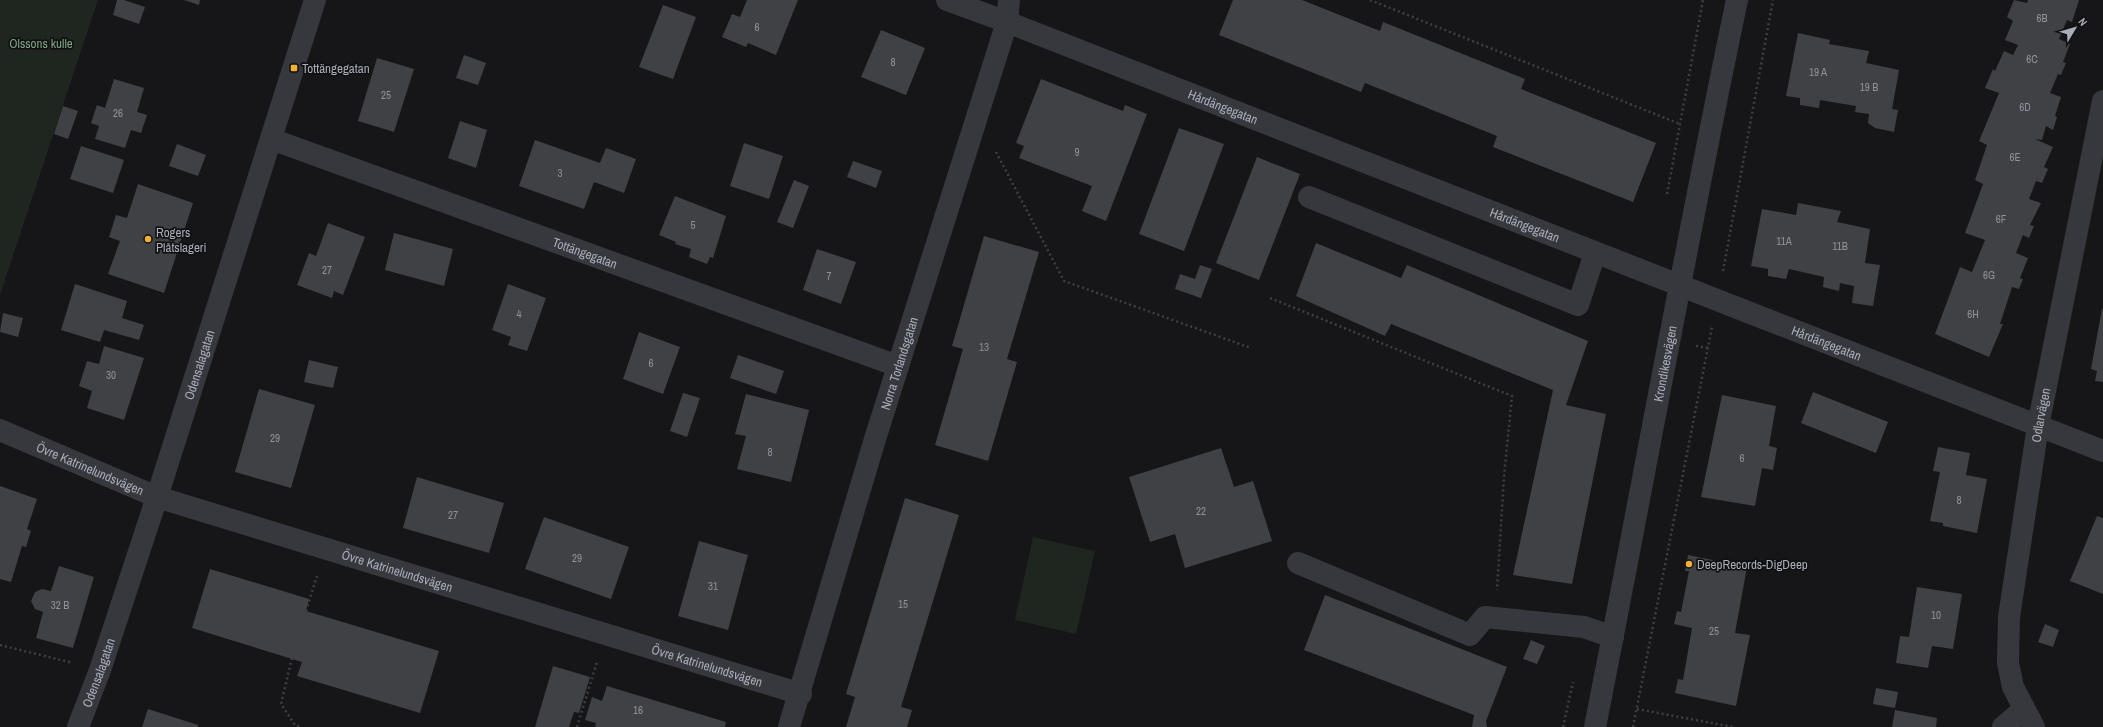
<svg xmlns="http://www.w3.org/2000/svg" width="2103" height="727" viewBox="0 0 2103 727" font-family="'Archivo Narrow',sans-serif">
	<style>
		.green { fill: #1e261f }
		.building { fill: #404145 }
		.lines { fill: none; stroke-linecap: round; stroke-linejoin: round }
		.path { stroke: #3d3f44; stroke-width: 2.5; stroke-dasharray: 2 3; stroke-linecap: butt }
		.minor { stroke: #37383d; stroke-width: 22 }
		.poi-dot { fill: #f2b134; stroke: #111113; stroke-width: 1.5 }
		.labels { text-anchor: middle; stroke-width: 3.5; stroke-linejoin: round; paint-order: stroke }
		.number-label { font-size: 11px; fill: #8e929b }
		.park-label { font-size: 13px; fill: #7fa381; stroke: #111113 }
		.poi-label { font-size: 13px; fill: #a8adb8; stroke: #111113; text-anchor: start }
		.street-label { font-size: 13px; fill: #a8adb8; stroke: #111113 }
	</style>
	<rect width="100%" height="100%" fill="#161618"/>
	<!-- green -->
	<path class="green" d="M0 0H98L0 295Z
		M1033 537 1095 551 1076 634 1015 620Z"/>
	<!-- building -->
	<path class="building" d="M117 0H124L145 7 139 24 113 15Z
		M184 0H200L199 5Z
		M747 0H798L776 55 748 43 746 47 722 37 732 14 740 17Z
		M1233 0H1302L1380 31 1383 22 1525 79 1521 89 1656 143 1633 202 1493 147 1497 136 1365 83 1361 92 1219 35Z
		M2014 0 2027 3 2028 0H2079L2072 22 2067 20 2059 39 2070 44 2063 62 2066 63 2061 75 2058 74 2050 93 2061 97 2055 116 2057 117 2053 130 2046 126 2042 140 2035 139 2053 147 2044 167 2048 169 2042 183 2036 181 2029 199 2041 203 2030 225 2034 226 2029 238 2023 235 2016 253 2028 258 2020 278 2023 279 2019 289 2012 287 2000 324H2003L1989 357 1935 334 1960 267 1972 272 1985 240 1965 233 1983 184 1975 180 1987 145 1979 141 1999 93 1985 88 1993 69 1995 71 2004 51 2013 55 2018 45 2005 40 2013 21 2007 17Z
		M663 5 696 17 673 79 639 67Z
		M881 30 925 48 906 95 861 77Z
		M1798 33 1830 40 1829 44 1869 51 1866 63 1899 70 1892 109 1898 110 1894 132 1875 128 1868 123 1869 114 1855 112 1856 106 1820 100 1819 108 1800 105V98L1786 96Z
		M464 55 486 63 478 85 456 78Z
		M377 58 414 69 394 132 358 121Z
		M114 79 144 88 137 112 147 115 141 133 131 130 125 148 95 139 99 126 91 123 97 105 105 108Z
		M1041 79 1123 111 1125 105 1147 114 1106 221 1082 211 1092 186 1019 158 1024 146 1016 143Z
		M63 106 78 111 68 139 54 134Z
		M460 121 487 130 476 168 448 158Z
		M1179 128 1224 144 1184 251 1139 234Z
		M535 140 600 163 606 148 636 159 624 193 594 182 584 209 519 186Z
		M744 143 783 156 769 199 730 186Z
		M177 144 206 155 198 176 169 166Z
		M81 146 124 160 113 193 70 179Z
		M1257 157 1300 174 1259 280 1216 263Z
		M853 161 882 171 876 188 847 177Z
		M794 180 809 186 793 228 777 222Z
		M138 184 193 203 164 293 108 274 120 241 109 237 116 215 127 218Z
		M675 196 726 216 713 258 710 257 707 264 689 257 691 249 675 244 676 242 659 235Z
		M1798 203 1841 211 1837 222 1870 229 1865 263 1880 265 1873 306 1852 303 1854 286 1840 283 1839 291 1823 287 1824 277 1789 269 1786 279 1768 276V269L1751 266 1762 209 1796 215Z
		M328 223 365 237 343 295 334 291 332 298 297 285 309 253 316 256Z
		M394 233 453 249 444 286 385 270Z
		M984 236 1039 252 1007 359 1017 362 988 461 935 445 963 349 952 346Z
		M1316 243 1401 278 1407 265 1588 341 1566 405 1606 414 1572 584 1513 575 1553 390 1391 324 1385 336 1296 296Z
		M817 249 856 262 841 304 803 290Z
		M1200 265 1212 269 1201 298 1175 289 1180 274 1195 279Z
		M75 284 127 301 122 318 144 325 139 340 104 330 100 342 61 330Z
		M508 284 546 298 527 351 508 345 511 337 492 330Z
		M2102 309H2103V382L2095 381 2097 371 2091 369Z
		M3 313 23 318 18 337 0 332Z
		M639 332 680 347 663 394 623 379Z
		M104 346 144 358 124 420 87 408 92 391 79 386 87 361 99 364Z
		M738 355 784 371 776 394 730 378Z
		M309 360 338 367 333 388 304 382Z
		M259 389 315 405 291 488 235 472Z
		M1813 392 1888 422 1876 453 1801 423Z
		M683 393 700 398 687 437 670 431Z
		M746 394 809 410 791 482 737 469 746 436 735 434Z
		M1722 395 1776 406 1769 446 1777 448 1773 470 1762 468 1755 506 1701 497Z
		M1938 447 1970 453 1966 475 1987 479 1977 533 1943 526V523L1930 521 1940 472 1933 471Z
		M1221 448 1234 487 1253 481 1272 541 1185 568 1175 534 1150 542 1129 477Z
		M417 477 504 503 489 553 403 528Z
		M0 486 37 499 27 529 31 531 26 547 22 546 11 582 0 579Z
		M905 498 959 515 901 707 912 710 907 727H846L855 697 846 694Z
		M2097 516 2103 518V594L2070 581Z
		M544 517 629 547 611 599 525 569Z
		M699 541 748 555 728 630 678 616Z
		M1688 555 1747 567 1735 633 1750 635 1736 706 1675 693 1678 679 1683 680 1692 628 1674 624 1677 611 1681 612 1689 571H1685Z
		M59 566 94 577 73 648 36 638 43 612 35 609 31 601 35 592 42 589 51 591Z
		M210 569 309 599 306 611 439 651 420 713 297 676 302 662 192 628Z
		M1917 587 1962 594 1953 649 1932 646 1928 668 1896 663 1900 636 1909 637Z
		M1325 595 1507 667 1486 721 1487 727H1472L1474 715 1304 650Z
		M2045 624 2059 630 2053 647 2038 642Z
		M1531 640 1545 646 1537 664 1523 659Z
		M553 666 590 677 579 713 574 712 569 727H535Z
		M607 686 726 722 725 727H595L596 723 585 720 592 697 602 701Z
		M1876 688 1898 692 1895 708 1873 704Z
		M148 709 198 725V727H142Z
		M1895 710 1937 718 1936 727H1892Z"/>
	<g class="lines">
		<!-- path -->
		<path class="path" d="M1370 0 1680 124
			M996 152 1064 281 1251 348
			M1667 194 1703 0
			M1723 271 1773 0
			M1270 298 1512 396 1504 477 1497 590
			M1696 346 1708 348
			M306 611 317 576
			M0 645 73 663
			M292 658 281 704 295 725 302 727
			M1637 709 1733 727
			M577 727 597 662
			M1563 727 1573 682
			M1633 727 1712 327"/>
		<!-- minor -->
		<g class="minor">
			<path id="s1" d="M947 0 1007 22 2103 451"/>
			<path id="s2" d="M271 139 898 366"/>
			<path d="M1309 197 1578 305 1595 253"/>
			<path id="s3" d="M0 430 157 497 801 694"/>
			<path d="M1298 563 1470 635 1485 617 1584 627 1613 637"/>
			<path id="s4" d="M78 727 100 670 157 497 315 0"/>
			<path id="s5" d="M789 727 875 439 1007 22 1009 0"/>
			<path id="s6" d="M1595 727C1643 485 1686 242 1737 0"/>
			<path d="M2003 727 2023 710"/>
			<path id="s7" d="M2034 727 2013 687 2008 663 2009 617 2038 426 2103 101"/>
		</g>
	</g>
	<!-- markers -->
	<g class="poi-dot">
		<rect x="290" y="64" width="8" height="8" rx="2"/>
		<circle cx="148" cy="239" r="4"/>
		<circle cx="1689" cy="564" r="4"/>
	</g>
	<g class="labels">
		<!-- number labels -->
		<g class="number-label">
			<text x="2042" y="22">6B</text>
			<text x="757" y="31">6</text>
			<text x="2032" y="63">6C</text>
			<text x="893" y="66">8</text>
			<text x="1818" y="76">19 A</text>
			<text x="1869" y="91">19 B</text>
			<text x="386" y="99">25</text>
			<text x="2025" y="111">6D</text>
			<text x="118" y="117">26</text>
			<text x="1077" y="156">9</text>
			<text x="2015" y="161">6E</text>
			<text x="560" y="177">3</text>
			<text x="2001" y="223">6F</text>
			<text x="693" y="229">5</text>
			<text x="1784" y="245">11A</text>
			<text x="1840" y="250">11B</text>
			<text x="327" y="274">27</text>
			<text x="1989" y="279">6G</text>
			<text x="829" y="280">7</text>
			<text x="519" y="318">4</text>
			<text x="1973" y="318">6H</text>
			<text x="984" y="351">13</text>
			<text x="651" y="367">6</text>
			<text x="111" y="379">30</text>
			<text x="275" y="442">29</text>
			<text x="770" y="456">8</text>
			<text x="1742" y="462">6</text>
			<text x="1959" y="504">8</text>
			<text x="1201" y="515">22</text>
			<text x="453" y="519">27</text>
			<text x="577" y="562">29</text>
			<text x="713" y="590">31</text>
			<text x="903" y="608">15</text>
			<text x="60" y="609">32 B</text>
			<text x="1936" y="619">10</text>
			<text x="1714" y="635">25</text>
			<text x="638" y="714">16</text>
		</g>
		<!-- park labels -->
		<g class="park-label">
			<text x="41" y="48">Olssons kulle</text>
		</g>
		<!-- poi labels -->
		<g class="poi-label">
			<text x="302" y="73">Tottängegatan</text>
			<text x="156" y="237">Rogers<tspan x="156" dy="15">Plåtslageri</tspan></text>
			<text x="1697" y="569">DeepRecords-DigDeep</text>
		</g>
		<!-- street labels -->
		<g class="street-label">
			<text dy="5" stroke="none"><textPath href="#s1" startOffset="296">Hårdängegatan</textPath></text>
			<text dy="5" stroke="none"><textPath href="#s1" startOffset="620">Hårdängegatan</textPath></text>
			<text dy="5" stroke="none"><textPath href="#s2" startOffset="334">Tottängegatan</textPath></text>
			<text dy="5" stroke="none"><textPath href="#s1" startOffset="944">Hårdängegatan</textPath></text>
			<text dy="5" stroke="none"><textPath href="#s5" startOffset="380">Norra Torlandsgatan</textPath></text>
			<text dy="5" stroke="none"><textPath href="#s6" startOffset="370">Krondikesvägen</textPath></text>
			<text dy="5" stroke="none"><textPath href="#s4" startOffset="382">Odensalagatan</textPath></text>
			<text dy="5" stroke="none"><textPath href="#s7" startOffset="320">Odlarvägen</textPath></text>
			<text dy="5" stroke="none"><textPath href="#s3" startOffset="98">Övre Katrinelundsvägen</textPath></text>
			<text dy="5" stroke="none"><textPath href="#s3" startOffset="422">Övre Katrinelundsvägen</textPath></text>
			<text dy="5" stroke="none"><textPath href="#s3" startOffset="746">Övre Katrinelundsvägen</textPath></text>
			<text dy="5" stroke="none"><textPath href="#s4" startOffset="58">Odensalagatan</textPath></text>
		</g>
	</g>
	<!-- north arrow -->
	<g transform="translate(2075 28) rotate(52)" stroke="#111113" stroke-width="3" paint-order="stroke">
	<path d="M0-3L7 15L0 10L-7 15Z" fill="#a8adb8"/>
	<text y="-6" font-size="11" font-weight="bold" text-anchor="middle" fill="#a8adb8">N</text>
	</g>
</svg>
